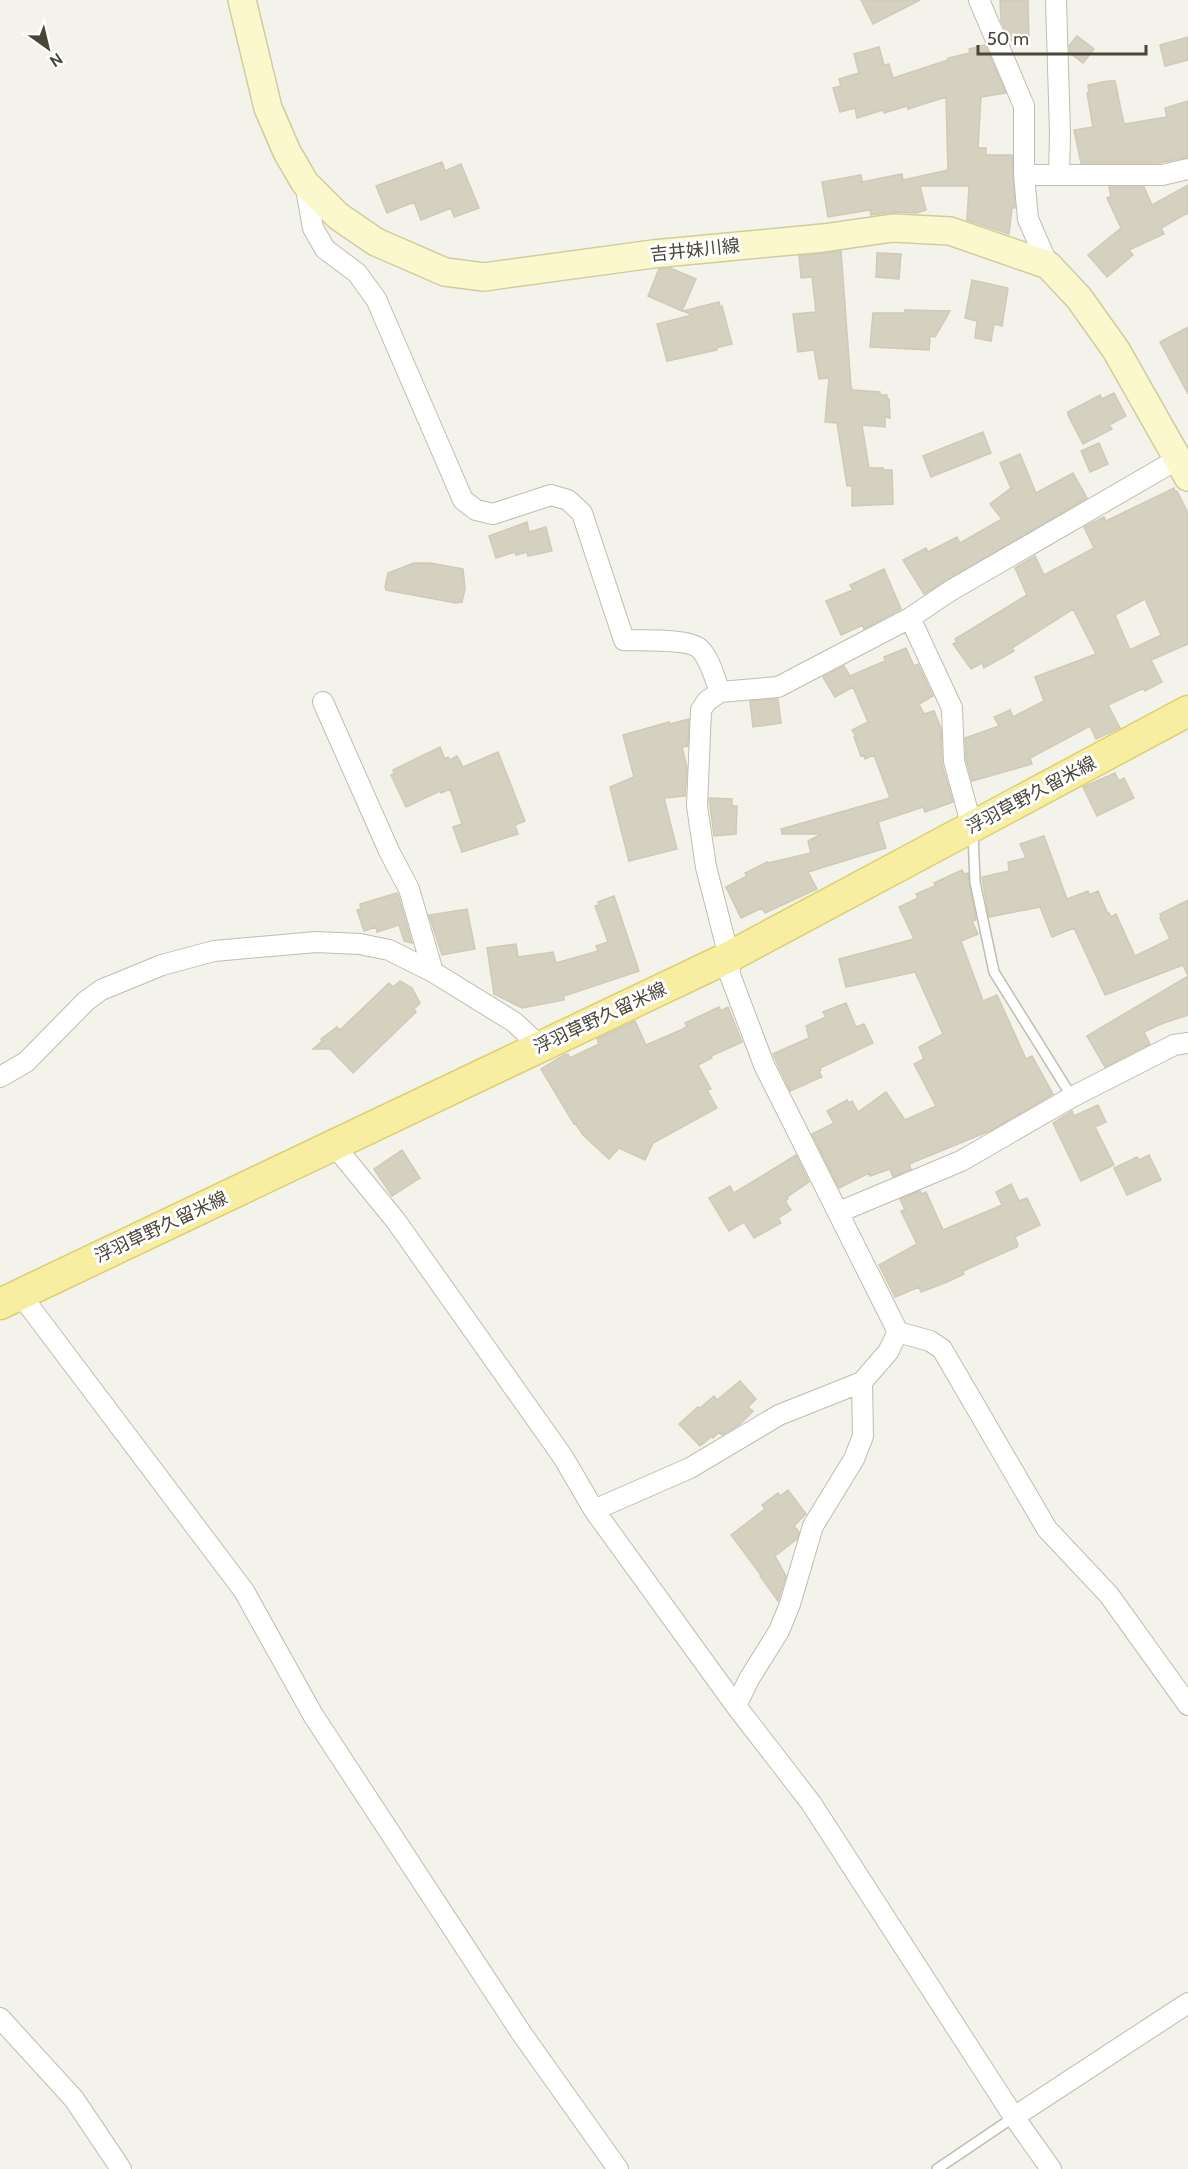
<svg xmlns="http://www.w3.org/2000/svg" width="1188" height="2169" viewBox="0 0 1188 2169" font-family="Cabin,'Noto Sans JP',sans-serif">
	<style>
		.building { fill: #d5d1c1; stroke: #d0cab5; stroke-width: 1.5; fill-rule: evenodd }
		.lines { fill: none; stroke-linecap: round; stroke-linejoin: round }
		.lane-casing { stroke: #bfbdae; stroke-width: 12 }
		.street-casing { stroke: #bfbdae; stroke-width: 22 }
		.secondary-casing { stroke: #d1cc9e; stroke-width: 30 }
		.primary-casing { stroke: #dccf71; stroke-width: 33 }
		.lane { stroke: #fff; stroke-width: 9 }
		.street { stroke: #fff; stroke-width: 20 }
		.secondary { stroke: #fbf8ce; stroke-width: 27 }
		.primary { stroke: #f8eea1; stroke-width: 30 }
		.labels { text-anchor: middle; stroke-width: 6; stroke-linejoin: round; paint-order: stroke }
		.street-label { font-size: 18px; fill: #484539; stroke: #fff }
	</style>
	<rect width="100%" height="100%" fill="#f4f3eb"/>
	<!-- building -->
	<path class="building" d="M861 0H920L873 24Z
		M1000 0H1028L1029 39 1009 40 1001 20Z
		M1077 36 1094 49 1083 63 1070 53 1069 46Z
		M1188 37V60L1165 66 1160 45Z
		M985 45 1006 93 981 97 978 148H986V155H1012L1015 208H1012L1009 234 967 220 969 186H920L926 210 917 213 894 212 871 215 870 210 828 217 822 182 861 175 862 182 902 174 903 180 948 170 946 97 908 109 907 106 884 113 883 110 857 118 855 108 840 112 833 88 841 86 839 79 859 73 854 54 879 47 884 65 889 64 893 78 948 60V58L970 53 969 49Z
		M1108 81H1115L1124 124 1167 117 1165 108 1188 101V157L1158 163H1081L1074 130 1093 127 1087 93 1089 92 1088 85Z
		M442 162 445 171 461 164 479 208 454 217 451 208 421 220 414 202 387 213 376 186Z
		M1188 185V213L1161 228 1164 234 1129 250 1133 255 1107 277 1088 255 1121 228 1107 198 1111 196 1109 187H1144L1152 205Z
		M841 251 851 387 853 390 880 392V395H887V399H889L890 418 885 417V427L862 425 869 468H883V470H892L893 504 852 506V486H847L837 423 825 422 829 378 819 379 814 350 798 352 793 314 816 312 812 277 801 278 799 256Z
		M877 253 901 254 899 279 876 277Z
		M670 268 696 279 682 311 648 296 659 269Z
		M972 280 1008 288 1002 326 994 324 991 341 975 338 977 321 965 318Z
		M719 302 720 307 722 306 732 344 716 348 717 350 667 361 657 324 692 315 683 311Z
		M905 310 950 311 935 337 930 336 929 350 870 347 873 313H905Z
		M1188 327V394L1160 342Z
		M1114 393 1126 416 1109 425 1112 429 1083 444 1068 415V412L1100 395 1102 399Z
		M983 432 991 453 931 477 923 456Z
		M1099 443 1108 464 1090 472 1081 451Z
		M1020 454 1036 493 1073 473 1087 498 924 594 903 560 926 548 928 552 957 537 960 543 1002 519 990 504 1011 488 1000 463Z
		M1174 488 1175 492 1177 491 1188 513V644L1151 660 1162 682 1145 691 1144 688 1108 705 1120 728 1096 739 1090 726 1030 758 1032 764 972 781 966 759 965 738 999 726 994 717 1010 710 1013 717 1044 701 1035 677 1096 654 1073 609 1012 648 1014 651 984 668 982 663 971 669 953 644 957 642 955 639 1027 595 1015 568 1035 556 1044 575 1094 548 1084 527 1104 517 1106 521ZM1145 599 1161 635 1130 650 1115 615Z
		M527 522 529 532 546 527 552 551 528 556 527 552 516 555 515 552 496 558 489 536Z
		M414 563H430L463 569 465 589 462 602 456 603 386 590 385 587 388 573Z
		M884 569 901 609 864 629 863 625 841 635 826 601 853 590 850 585Z
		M906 648 914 666 918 664 933 696 919 704 924 714 934 711 941 728 942 764 953 802 925 812 923 807 878 822 886 848 808 872 817 889 765 913 762 908 741 918 726 887 747 876 745 873 767 862 768 863 811 853 808 841 822 834H782L781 829 890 798 874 755 865 759 864 755 861 756 854 737H856L852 730 868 722 853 687 835 697 823 677 844 666 850 676 885 661 884 657Z
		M778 699 781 723 753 727 750 701Z
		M689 719 688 746 682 747 687 768 685 796 664 798 677 849 629 861 610 787 634 777 623 735 669 722 670 724Z
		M440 747 445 759 448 757 450 760 457 756 463 767 498 752 525 821 515 825 518 834 462 852 453 827 462 824 450 789 441 793 440 791 406 807 391 775 394 774 393 770Z
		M1115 773 1119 781 1124 778 1134 798 1097 816 1083 787Z
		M709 798 732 799V806H737L736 834 714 836Z
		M1044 836 1067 899 1088 891 1089 895 1098 891 1108 914 1109 913 1111 917 1116 914 1135 956 1170 939 1160 918 1161 916 1160 914 1188 900V976L1183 965 1105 995 1074 928 1052 937 1040 907 989 917 982 877 1009 871 1008 862 1026 858 1020 844Z
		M962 870 964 874 968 873 976 920 972 921 978 934 961 941 983 1001 997 995 1026 1059 1032 1056 1053 1094 992 1130 909 1164 911 1169 893 1177 890 1169 870 1176 869 1173 839 1188 812 1134 834 1123 827 1111 847 1100 849 1103 852 1101 858 1112 886 1092 905 1120 936 1106 914 1064 924 1059 919 1047 943 1034 915 972 846 987 839 959 914 939 899 907 918 898 916 894 935 886 934 883Z
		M397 893 399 898 412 943 404 941 399 925 377 932 376 927 364 931 357 910 361 909 360 904Z
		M614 896 639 971 564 996V1000L522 1008 494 994 487 948 516 944 518 957 553 952 556 963 598 951 596 946 608 942 595 906 599 905 598 902Z
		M467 909 475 949 442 955 429 915Z
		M1188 976V1015L1161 1024 1144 1032 1150 1044 1105 1067 1087 1036Z
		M400 981 412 988 420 1003 414 1009 416 1012 353 1073 330 1049H313L322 1041 321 1039 337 1027 340 1030 389 983 393 987Z
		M846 1003 856 1027 864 1024 873 1043 820 1068 821 1070 819 1072 822 1077 790 1091 773 1054 809 1038 806 1026 826 1017 823 1012Z
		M719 1007 721 1011 728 1007 742 1042 711 1056 712 1058 698 1065 711 1089 707 1090 717 1108 653 1143 645 1160 619 1148 609 1159 583 1135 575 1123 574 1124 541 1069 564 1055 568 1054 570 1058 599 1044 597 1039 635 1021 646 1045 681 1030 687 1026 685 1023Z
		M1098 1105 1106 1122 1095 1127 1114 1165 1081 1181 1053 1123 1072 1111 1074 1116Z
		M402 1150 420 1178 392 1196 374 1169Z
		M796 1155 809 1182 787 1197 788 1199 785 1201 791 1210 778 1218 781 1223 754 1238 744 1222 729 1231 709 1198 730 1186 734 1193Z
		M1149 1155 1161 1180 1127 1195 1114 1168 1137 1157 1139 1160Z
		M1011 1184 1019 1201 1027 1198 1040 1225 1015 1237 1018 1245 1017 1247 963 1271 964 1274 947 1282 921 1292 919 1287 895 1297 879 1265 917 1244 901 1211 905 1210 900 1199 920 1191 922 1194 926 1192 943 1230 1002 1205 996 1192Z
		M740 1381 756 1399 748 1407 753 1411 739 1425 722 1435 719 1432 713 1438 712 1436 700 1446 679 1424 698 1407 700 1408 714 1396 717 1400Z
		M788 1490 806 1514 794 1526 799 1532 797 1539 775 1556 786 1576 778 1601 760 1576 761 1575 731 1535 765 1509 762 1505 778 1493 780 1496Z"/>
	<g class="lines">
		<!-- lane casing -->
		<g class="lane-casing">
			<path id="lane" d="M973 833 975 882 994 972 1072 1097
				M937 2169 1014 2117"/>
		</g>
		<!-- street casing -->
		<g class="street-casing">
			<path id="street" d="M979 0 1024 106V175L1028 219 1048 265
				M1056 0 1060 133 1059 175
				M1024 175H1162L1188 169
				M305 183 313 228 325 249 357 273 376 299 463 500 476 510 493 514 551 495 568 500 582 513 624 640C640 641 689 638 700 649 710 659 715 679 720 692
				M910 618 952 708 954 761 972 827
				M323 702 389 851 409 889 433 972
				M0 1077 26 1062 86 1001 101 990 162 965 214 951 316 942 360 944 389 950 433 972 514 1022 540 1046
				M334 1145 396 1221 563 1457 594 1510 736 1706
				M839 1212 961 1161 1072 1097 1174 1045 1188 1043
				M20 1294 244 1591 313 1715 522 2034 618 2169
				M898 1332 930 1341 942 1349 1047 1529 1109 1595 1188 1705
				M594 1510 690 1468 779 1415 862 1382
				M0 2018 74 2099 121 2169
				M1014 2117 1188 2003
				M1051 2169 1014 2117 811 1803 736 1706 749 1679 779 1631 790 1604 813 1526 854 1459 863 1436 862 1382 888 1352 898 1332 764 1065 730 975 729 957 706 867 697 806 701 710 707 701 720 692 778 687 910 618 950 591 1178 459"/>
		</g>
		<!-- secondary casing -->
		<g class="secondary-casing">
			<path id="secondary" d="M242 0 268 108 287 152 305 183 338 216 376 242 445 272 484 277 653 254 823 238 893 228 950 231 1048 265 1079 298 1116 350 1188 477"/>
		</g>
		<!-- primary casing -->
		<g class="primary-casing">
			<path id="primary" d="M0 1304 729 957 1188 711"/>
		</g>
		<!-- lane -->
		<use href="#lane" class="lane"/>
		<!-- street -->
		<use href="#street" class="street"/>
		<!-- secondary -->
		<use href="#secondary" class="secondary"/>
		<!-- primary -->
		<use href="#primary" class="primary"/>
	</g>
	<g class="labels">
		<!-- street labels -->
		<g class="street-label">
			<text transform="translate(695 250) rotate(-6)" y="6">吉井妹川線</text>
			<text transform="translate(1031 795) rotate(-28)" y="6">浮羽草野久留米線</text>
			<text transform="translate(600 1018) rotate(-25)" y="6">浮羽草野久留米線</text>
			<text transform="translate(161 1227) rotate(-25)" y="6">浮羽草野久留米線</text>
		</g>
	</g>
	<!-- north arrow -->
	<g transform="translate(48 48) rotate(146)" stroke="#ffffff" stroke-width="4.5" paint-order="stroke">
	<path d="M0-4.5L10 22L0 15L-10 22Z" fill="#484539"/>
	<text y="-9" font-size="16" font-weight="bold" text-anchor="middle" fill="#484539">N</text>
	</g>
	<!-- scale -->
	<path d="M978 45v9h168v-9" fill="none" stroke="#484539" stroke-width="3"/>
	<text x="987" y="45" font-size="18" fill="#484539" stroke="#ffffff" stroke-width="4.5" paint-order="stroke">50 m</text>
</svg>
